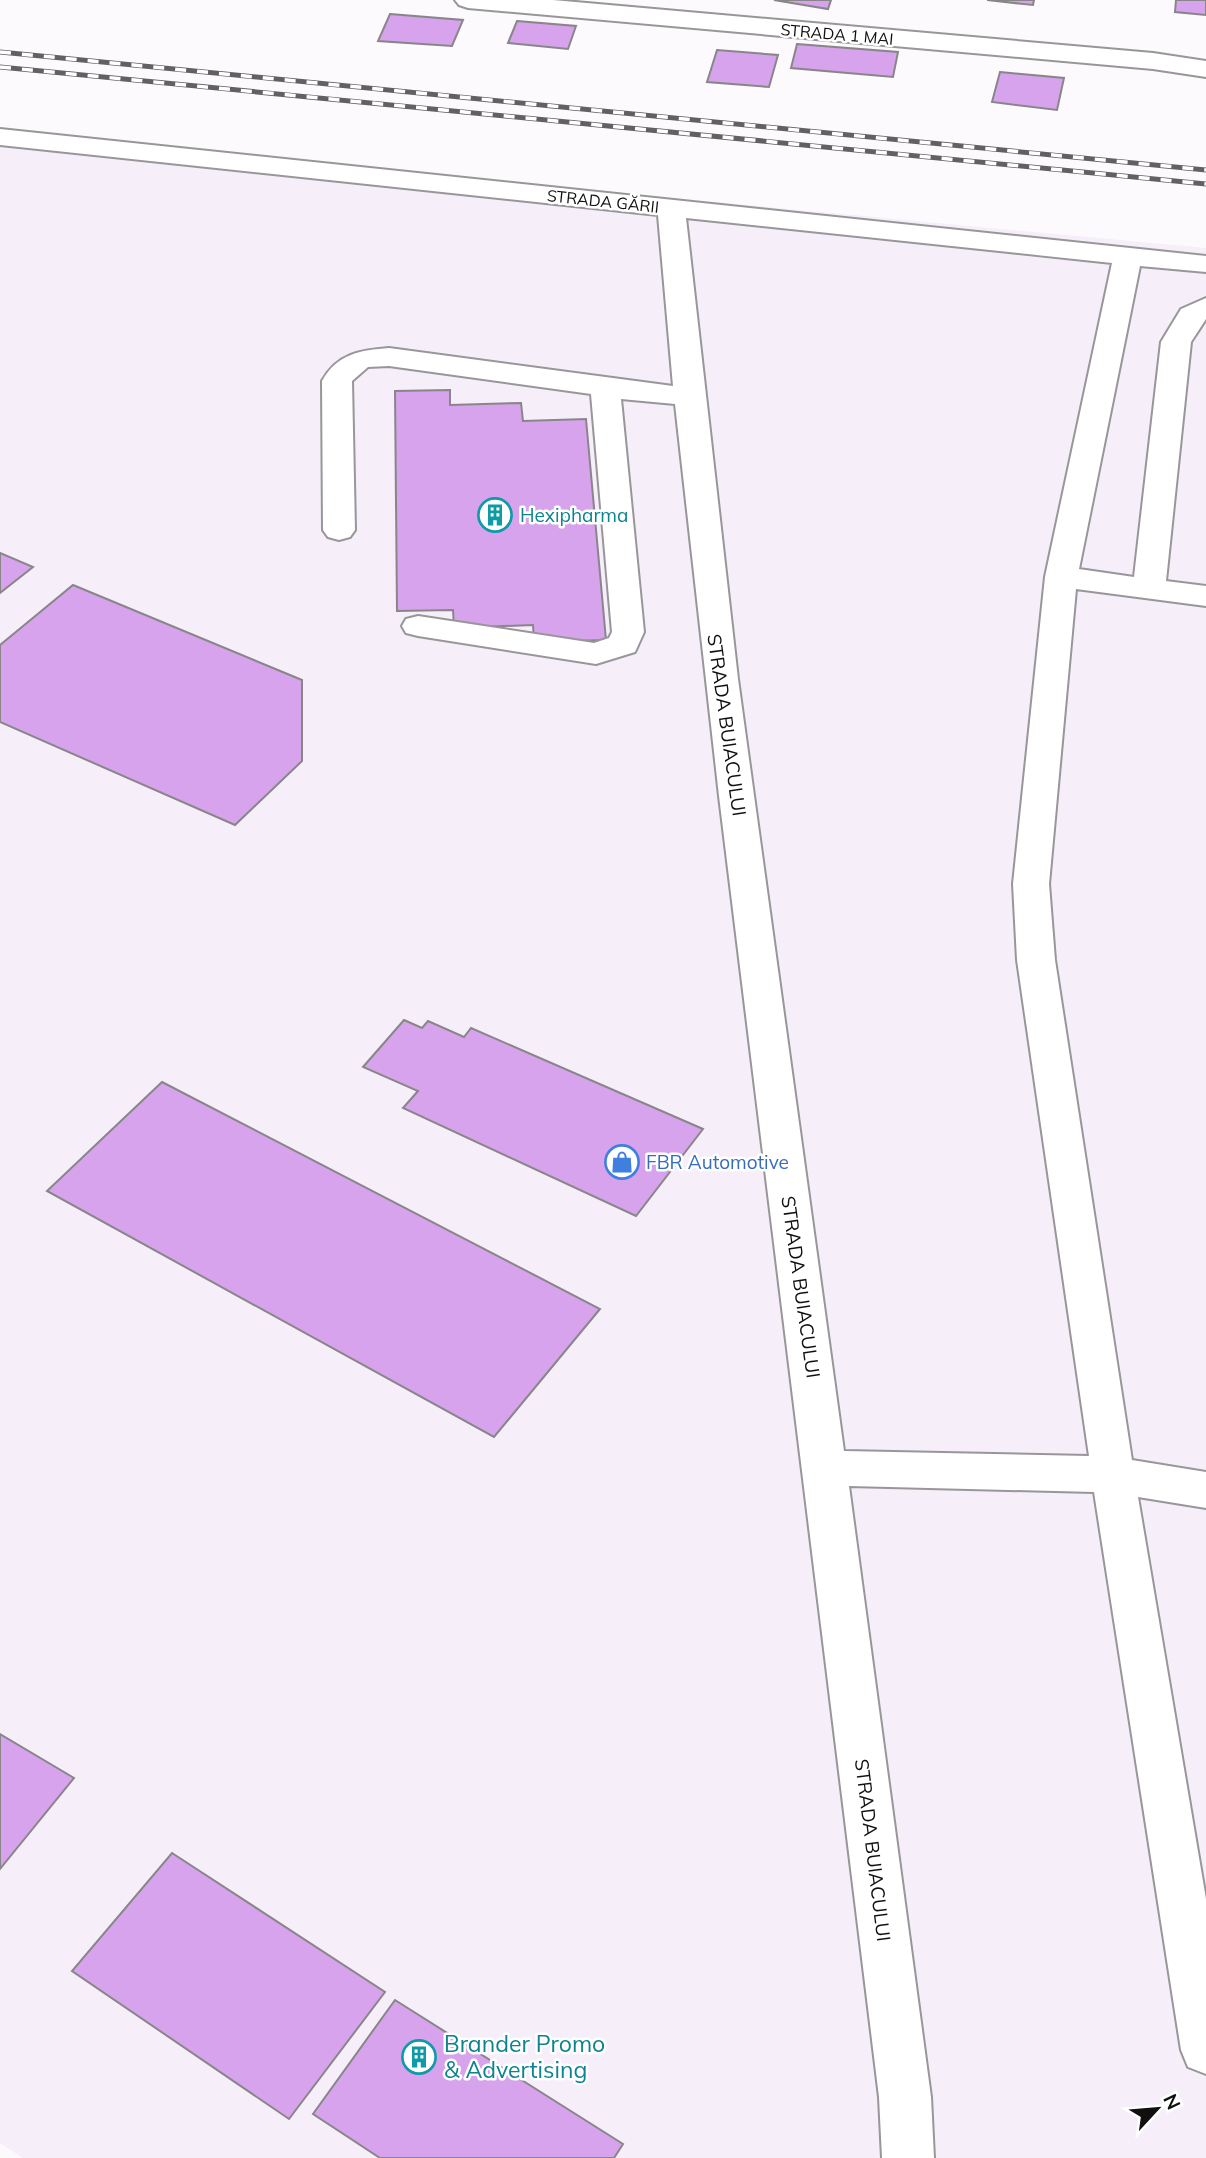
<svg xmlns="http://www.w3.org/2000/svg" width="1206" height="2158" viewBox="0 0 1206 2158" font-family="Mulish,sans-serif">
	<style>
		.built { fill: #f6eff9 }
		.building { fill: #d6a3ec; stroke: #888689; stroke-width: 2 }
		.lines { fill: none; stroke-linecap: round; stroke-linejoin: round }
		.minor-casing { stroke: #989699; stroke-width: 4 }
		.minor { fill: #fff; fill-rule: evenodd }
		.rail-casing { stroke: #616062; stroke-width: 5 }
		.rail { stroke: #fff; stroke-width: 3.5; stroke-dasharray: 11; stroke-linecap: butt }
		.labels { text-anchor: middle; stroke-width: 5; stroke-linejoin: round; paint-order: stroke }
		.far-street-label { font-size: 16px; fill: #101011; stroke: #fff }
		.culture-label { font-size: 19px; fill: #0d838f; stroke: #fff; text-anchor: start }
		.street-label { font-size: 19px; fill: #101011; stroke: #fff }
		.shop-label { font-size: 19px; fill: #366cbe; stroke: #fff; text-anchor: start }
		.near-culture-label { font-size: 23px; fill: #0d838f; stroke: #fff; text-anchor: start }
	</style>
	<rect width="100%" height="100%" fill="#fcfafd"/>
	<!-- built -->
	<path class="built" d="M0 135 1206 248V2158H23L0 2143Z"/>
	<!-- building -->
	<path class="building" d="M774 0H831L828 9Z
		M987 0H1034L1033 5Z
		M1176 0H1206V15L1175 12Z
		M390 14 463 20 452 46 378 41Z
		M517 21 576 26 568 49 508 43Z
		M797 44 898 52 893 77 791 68Z
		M717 50 778 55 769 87 707 82Z
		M1000 72 1064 78 1057 110 992 102Z
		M450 390V405L521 403 523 421 586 419 606 640 534 642 533 625 454 628 453 610 397 611 395 391Z
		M0 553 33 567 0 593Z
		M73 585 302 680V761L235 825 0 722V645Z
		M404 1020 422 1028 428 1021 464 1037 471 1028 703 1129 636 1216 403 1108 418 1091 363 1067Z
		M162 1082 600 1309 494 1437 47 1191Z
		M0 1734 74 1778 0 1869Z
		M172 1853 385 1992 289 2119 72 1971Z
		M395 2000 623 2144 614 2158H380L313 2114Z"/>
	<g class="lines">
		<!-- minor casing -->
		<g class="minor-casing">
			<path id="minor" d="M455 0H553L1153 53 1206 61V77L1153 69 468 8 459 5Z
				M0 129 1206 256V272L1140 266 1079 569 1134 577 1161 342 1181 309 1206 298V319L1191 342 1166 581 1206 586V606L1076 589 1049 884 1055 960 1132 1460 1206 1472V1508L1138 1497 1206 1899V2074L1188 2067 1181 2050 1094 1492 849 1486 931 2097 934 2158H882L879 2097 719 796 675 404 621 399 644 632 635 652 596 664 418 636 406 633 402 626 406 619 418 616 594 643 609 638 612 632 591 394 389 366 368 367 352 381 355 530 350 537 339 540 328 537 323 530 322 381C337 354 360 350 389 348L673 386 658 215 0 145ZM686 218 1112 263 1045 577 1013 884 1017 960 1089 1456 844 1451 738 679Z"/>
		</g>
		<!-- minor -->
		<use href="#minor" class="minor"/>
		<!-- rail casing -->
		<g class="rail-casing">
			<path id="rail" d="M0 52 1206 170
				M0 67 1206 184"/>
		</g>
		<!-- rail -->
		<use href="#rail" class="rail"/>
	</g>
	<!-- icons -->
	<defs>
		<g id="building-ring" transform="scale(1.75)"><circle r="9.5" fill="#fff" stroke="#0f9aa8" stroke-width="1.5"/><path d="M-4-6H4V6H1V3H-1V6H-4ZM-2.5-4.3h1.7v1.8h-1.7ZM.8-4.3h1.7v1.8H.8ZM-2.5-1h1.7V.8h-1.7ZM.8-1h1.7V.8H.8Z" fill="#0f9aa8"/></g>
		<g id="shop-ring" transform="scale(1.75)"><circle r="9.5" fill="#fff" stroke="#3f7fe0" stroke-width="1.5"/><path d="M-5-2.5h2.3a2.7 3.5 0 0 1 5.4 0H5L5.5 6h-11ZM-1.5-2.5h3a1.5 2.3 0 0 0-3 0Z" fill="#3f7fe0"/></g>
	</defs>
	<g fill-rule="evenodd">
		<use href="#building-ring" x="495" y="515"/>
		<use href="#shop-ring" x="622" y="1162"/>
		<use href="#building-ring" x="419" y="2057"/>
	</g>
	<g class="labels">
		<!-- far-street labels -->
		<g class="far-street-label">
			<text transform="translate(837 34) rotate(5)" y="6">STRADA 1 MAI</text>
			<text transform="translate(603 201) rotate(6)" y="6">STRADA GĂRII</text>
		</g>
		<!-- culture labels -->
		<g class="culture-label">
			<text x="520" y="522">Hexipharma</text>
		</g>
		<!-- street labels -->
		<g class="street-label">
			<text transform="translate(727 725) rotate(82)" y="7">STRADA BUIACULUI</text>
			<text transform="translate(801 1287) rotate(82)" y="7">STRADA BUIACULUI</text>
			<text transform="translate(873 1850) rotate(83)" y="7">STRADA BUIACULUI</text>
		</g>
		<!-- shop labels -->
		<g class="shop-label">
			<text x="646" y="1169">FBR Automotive</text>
		</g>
		<!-- near-culture labels -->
		<g class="near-culture-label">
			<text x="444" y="2052">Brander Promo<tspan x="444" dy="26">&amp; Advertising</tspan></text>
		</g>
	</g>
	<!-- north arrow -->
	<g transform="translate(1157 2109) rotate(64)" stroke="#ffffff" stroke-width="5" paint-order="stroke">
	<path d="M0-5L12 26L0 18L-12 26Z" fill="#101011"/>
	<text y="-10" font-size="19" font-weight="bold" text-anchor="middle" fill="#101011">N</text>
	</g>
</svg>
